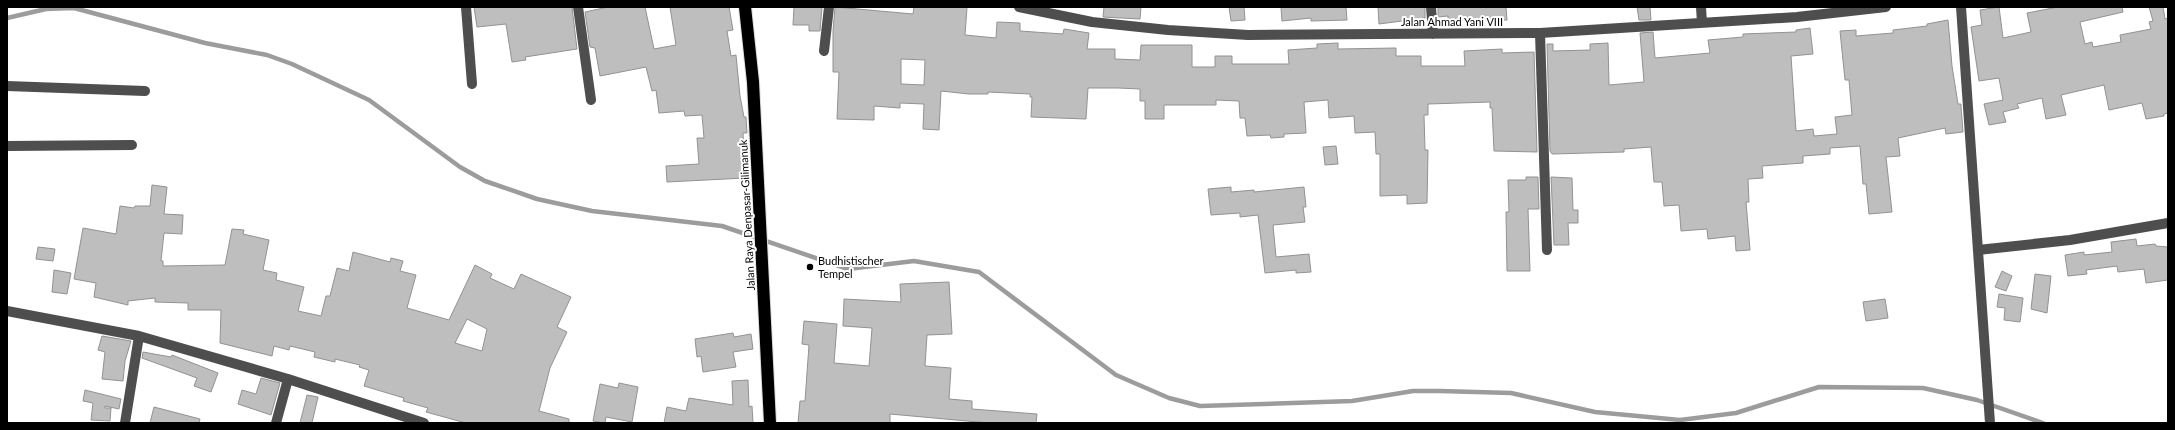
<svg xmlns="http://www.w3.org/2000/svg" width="2175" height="430" viewBox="0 0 2175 430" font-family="Lato,sans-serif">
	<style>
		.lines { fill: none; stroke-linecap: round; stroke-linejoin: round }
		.stream { stroke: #9c9c9c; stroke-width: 4.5 }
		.building { fill: #bebebe; stroke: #929292; fill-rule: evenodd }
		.highway-casing { stroke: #dbdbdb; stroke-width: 14 }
		.minor { stroke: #4e4e4e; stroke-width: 10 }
		.highway { stroke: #000; stroke-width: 12 }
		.poi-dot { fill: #000; stroke: #fff; stroke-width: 1.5 }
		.labels { text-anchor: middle; stroke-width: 4; stroke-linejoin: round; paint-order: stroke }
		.street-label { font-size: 11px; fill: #000; stroke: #fff }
		.poi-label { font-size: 11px; fill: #000; stroke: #fff; text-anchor: start }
	</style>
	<rect width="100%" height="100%" fill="#fff"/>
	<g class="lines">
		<!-- stream -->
		<path class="stream" d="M7 18 46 9 74 8 205 43 267 55 292 64 369 100 460 167 485 181 537 199 592 211 722 226 848 269 914 261 979 272 1116 375 1169 398 1200 406 1352 401 1413 391H1440L1511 393 1595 412 1680 420 1736 413 1819 387 1923 388 1977 400 2043 423"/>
	</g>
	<!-- building -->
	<path class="building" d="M474 7H572L577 49 525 57 526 60 512 62 506 24 477 27Z
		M608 7H645L654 49 676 45 670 7H729L733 30 727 31 731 56 736 55 740 96 744 117H746L747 133H743L745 178 667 182 666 166 699 164 697 138H704L702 115 685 116 684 111 659 113 656 90 652 91 646 67 600 76 595 48 590 47 585 12Z
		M794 7H822L820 31H809V25H793Z
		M835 7 913 14 914 7H967L965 35 996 38 997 22 1020 23V31L1063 34 1064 29 1089 33 1087 49H1115V59L1140 60 1141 45H1192V67H1215V56H1232V64H1289L1288 50 1317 48V44L1338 43V49L1396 48V56H1421V66H1465L1464 51 1502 49V53L1534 52 1537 152 1494 151 1492 108H1490V102L1428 104V115H1424L1425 150H1428L1427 203 1407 204V195L1380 196V154H1376L1375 132 1355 133 1354 116 1329 118 1328 100 1304 102 1306 133 1284 134V137L1271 138 1270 135 1247 136 1245 118H1240L1239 101 1216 100V105H1164V119H1145V101H1140V89L1118 88H1088L1086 119 1031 117 1032 97H1030V94L988 92V94H969L941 91 939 130 923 129 924 104 900 103V108L874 106V120L837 119 839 72H833V31ZM901 59 925 60 924 85 901 84Z
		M1104 7H1141L1140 19 1103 17Z
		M1229 7H1244L1245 20 1231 21Z
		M1281 7H1346L1347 20 1311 21V18L1282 21Z
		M1378 7H1425V18L1379 24Z
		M1438 7H1506L1507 20 1471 21V18L1448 19V16L1438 17Z
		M1637 7H1650L1651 20H1639Z
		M1999 7 2003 38 2031 32 2027 13 2058 7H2122L2123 12 2080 22 2085 44 2092 42 2093 47 2121 42 2120 35 2151 29 2149 22 2153 21 2149 7H2163L2165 19 2168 18V113L2164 114V116L2146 119 2142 103 2109 110 2104 85 2061 95 2066 115 2046 119 2042 98 2017 104 2019 108 2003 112 2006 122 1989 125 1984 104 2003 100 1999 78 1979 81 1971 27 1982 25 1980 10Z
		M1948 20 1952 66 1958 104H1961V106L1963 132 1946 134 1945 128 1898 138 1900 156 1886 157 1892 212 1869 214 1866 184H1863L1860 146 1830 148V154L1803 156V163L1762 166 1763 178 1748 179 1749 202H1746L1750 250 1736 251 1735 236 1708 239 1707 229 1681 231 1679 205 1664 206 1662 182H1654L1651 147 1624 149V152L1552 154 1550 151 1547 44H1553V51L1590 50V44L1608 43 1609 85 1644 82 1640 33 1653 32 1655 58 1710 53 1708 40 1743 37V34L1796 32V30L1810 28 1813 54 1791 56 1796 131 1813 129 1814 136 1837 134 1835 117 1852 115 1849 80H1845L1840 31 1856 30V36L1893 33V30L1927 26V24Z
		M1336 146 1338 164 1325 165 1323 147Z
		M1526 177H1538L1539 209H1528L1530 271H1507L1506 212H1509L1508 180H1526Z
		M1551 177 1572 178 1573 210H1578V223H1568L1569 245H1554Z
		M152 185 167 187 164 214 183 215 182 234 164 233 161 261H163V266L225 265 232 229 244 230 243 234 269 240 263 270 277 273 276 280 304 287 298 311 321 316 326 296H330L337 268 349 271 353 252 390 262 391 258 403 261 400 271 416 275 407 308 449 320 475 265 492 274 490 278 514 289 521 274 571 297 557 327 567 332 550 368 539 411 569 419V423H466L426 412 428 408 403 401 404 398 364 386 369 370 359 367 360 365 335 359V362L314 357 315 352 290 346 289 350 274 346 272 356 220 343 221 310H188V303L155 302V298L128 301V305L94 297 96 283 74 279 83 228 116 234 120 206 134 208 135 206H150ZM467 319 487 329 482 351 455 343Z
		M1231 187V192L1254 190V192L1304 187 1306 207H1303L1305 222 1273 225 1276 257 1309 254 1311 272 1296 273V270L1265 273 1258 215 1240 217V213L1211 215 1208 189Z
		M2136 239 2137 246 2155 244 2156 246 2168 247V280L2146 283 2144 269 2118 272 2117 266 2086 270 2087 274 2068 276 2065 255 2084 252V255L2112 252 2111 242Z
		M38 247 55 249 53 261 36 259Z
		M54 270 71 273 67 294 52 292Z
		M2002 271 2012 276 2006 291 1995 287Z
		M2035 274 2051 276 2047 313 2031 309Z
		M949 282 952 334 927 335 925 366 951 368 949 399 972 401V409L1037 414 1036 423H989L890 414V423H798L800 401H805L809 345 802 344 804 321 837 324 834 363 869 366 872 328 843 326 844 299 901 302 900 284Z
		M1999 294 2023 298 2020 322 2004 320 2005 308 1997 307Z
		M1885 299 1888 318 1866 321 1863 302Z
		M733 333 734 337 751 334 753 349 733 352 736 367 703 372 701 356 697 357 695 339Z
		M102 336 131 341 125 361 123 381 102 379 105 352 98 350Z
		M143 352 171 357 172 355 218 373 211 392 194 386 197 378 142 358Z
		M261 378 280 383 271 415 238 404 242 390 256 394Z
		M748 380 749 407 752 406 753 423H664L667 407 686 411 689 398 733 405 732 381Z
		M619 383 638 387 632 422 606 417 605 423 593 421 600 384 618 388Z
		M85 390 121 399 119 409 105 406V408H111L110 421 91 420 93 403 83 401Z
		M307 395 318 397 312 423H300Z
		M154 407 200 419 199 423H150Z"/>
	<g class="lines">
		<!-- highway casing -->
		<g class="highway-casing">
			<path id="highway" d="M745 7 753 82 770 423"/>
		</g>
		<!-- minor -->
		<path class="minor" d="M466 7 472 84
			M578 7 591 100
			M1019 7 1092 22 1168 30 1248 35 1540 33 1797 17 1886 7
			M1431 7 1433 34
			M1701 7 1702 23
			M1961 7 1990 423
			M1540 33 1547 250
			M824 51 829 7
			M7 86 145 91
			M7 146 132 145
			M1978 250 2070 240 2168 223
			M7 311 139 336 288 379 424 423
			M125 423 139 336
			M276 423 288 379"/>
		<!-- highway -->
		<use href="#highway" class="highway"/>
	</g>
	<!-- markers -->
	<circle class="poi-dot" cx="810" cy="267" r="4"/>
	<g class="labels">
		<!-- street labels -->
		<g class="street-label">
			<text x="1452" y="26">Jalan Ahmad Yani VIII</text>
			<text transform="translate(747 215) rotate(-93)" y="4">Jalan Raya Denpasar-Gilimanuk</text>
		</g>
		<!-- poi labels -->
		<g class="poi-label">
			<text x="818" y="265">Budhistischer<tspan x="818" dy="13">Tempel</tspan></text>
		</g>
	</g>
	<!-- border -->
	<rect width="2175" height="430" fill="none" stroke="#000000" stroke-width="16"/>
</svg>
